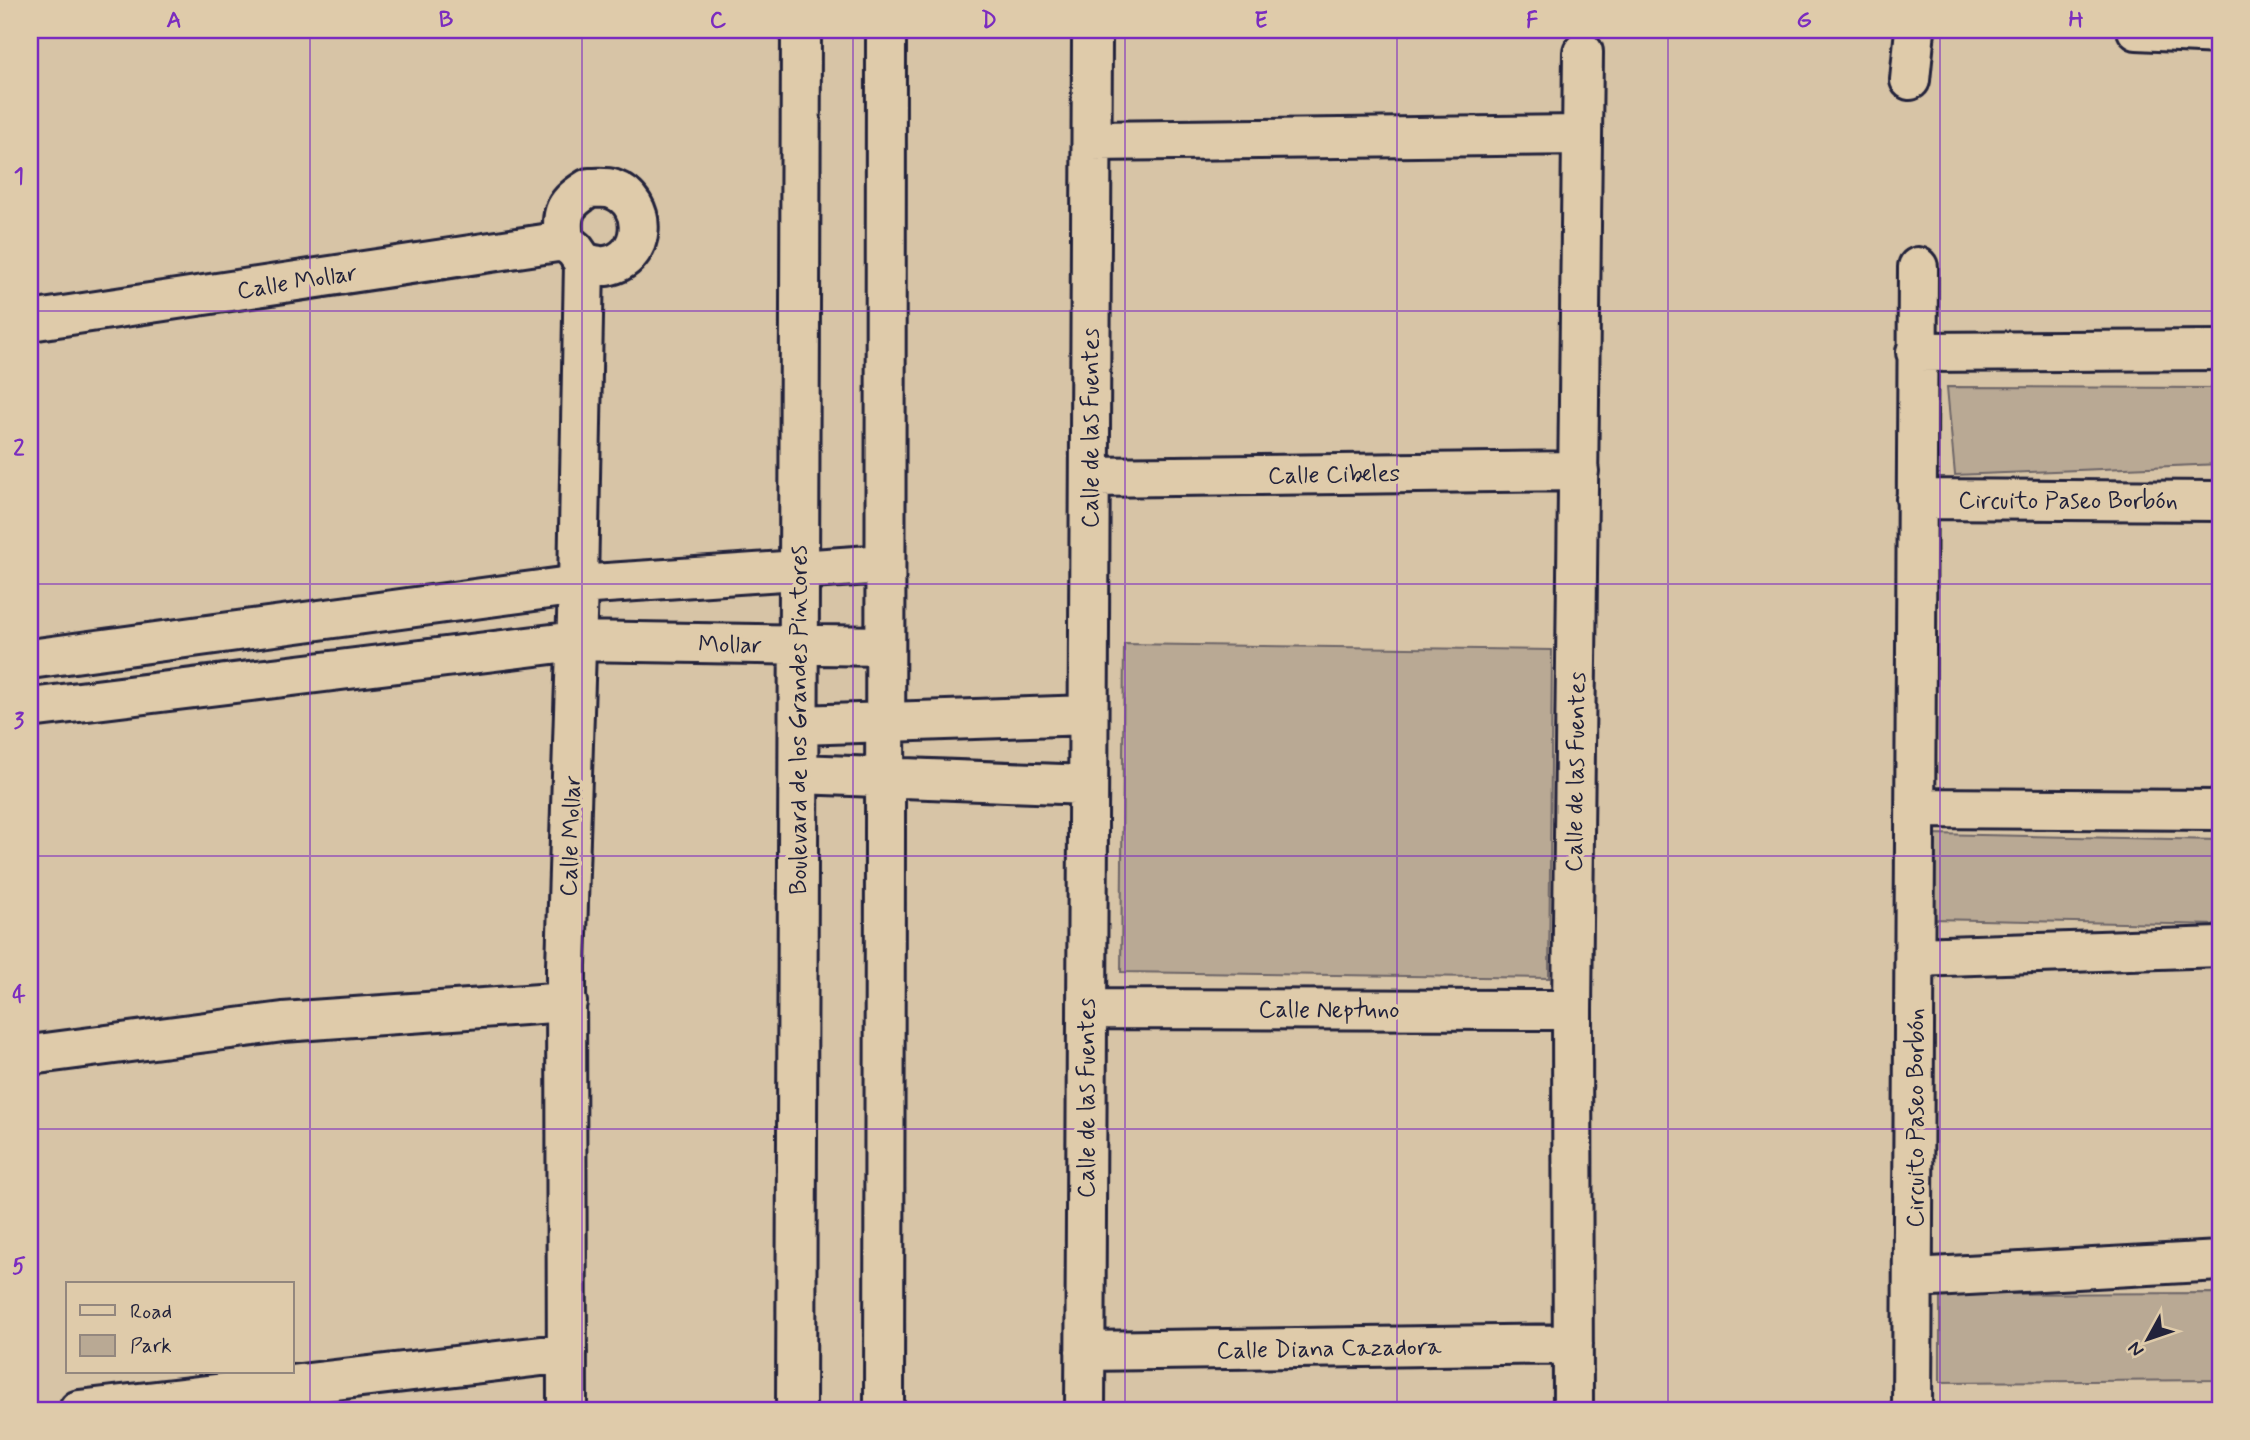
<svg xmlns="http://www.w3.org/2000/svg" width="2250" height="1440" viewBox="0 0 2250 1440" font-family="Mynerve,sans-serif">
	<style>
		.green { fill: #b9a994; stroke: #6e6668; stroke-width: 2 }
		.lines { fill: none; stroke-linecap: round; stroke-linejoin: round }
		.street-casing { stroke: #22223b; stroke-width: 44 }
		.street { stroke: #dfcbaa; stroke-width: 38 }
		.grid { fill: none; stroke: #7b2cbf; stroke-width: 2; stroke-opacity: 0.55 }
		.labels { text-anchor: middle; stroke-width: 7; stroke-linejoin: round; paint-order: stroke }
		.street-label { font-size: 24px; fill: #22223b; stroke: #dfcbaa }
		.neatline { fill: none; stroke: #7b2cbf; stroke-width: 2.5 }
		.grid-label { font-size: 23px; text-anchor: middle; font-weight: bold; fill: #7b2cbf }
	</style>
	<rect width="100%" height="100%" fill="#d7c4a6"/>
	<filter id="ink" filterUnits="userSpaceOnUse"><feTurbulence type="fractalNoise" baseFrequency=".0143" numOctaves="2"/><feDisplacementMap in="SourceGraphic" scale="14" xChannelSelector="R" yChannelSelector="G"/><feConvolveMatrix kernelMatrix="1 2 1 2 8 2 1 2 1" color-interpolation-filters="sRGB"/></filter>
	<g filter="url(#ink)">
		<!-- green -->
		<path class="green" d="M1947 387 2220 388V464L1955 475Z
			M1124 644 1552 650 1549 978 1121 972Z
			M1932 834 2220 840V925L1930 919Z
			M2220 1293V1380L1940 1382V1294Z"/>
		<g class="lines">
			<!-- street casing -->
			<g class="street-casing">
				<path id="street" d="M2137 30 2220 34
					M1910 80 1915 30
					M1092 141 1582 135
					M589 188C596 188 606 187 612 189 650 202 647 259 606 266 600 267 591 264 584 263L575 250 564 241C560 211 565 203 589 188Z
					M30 321 564 241
					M1916 352 2220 350
					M1090 477 1579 471
					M1916 499 2220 501
					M30 659 578 585 885 564
					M30 708 576 641 885 646
					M800 725 1088 715
					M799 774 1088 785
					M1915 808 2220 810
					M1915 957 2220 947
					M1087 1009 1572 1010
					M30 1055 283 1022 567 1002
					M1914 1278 2220 1261
					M1085 1351 1573 1344
					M79 1410 567 1353
					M567 1410 566 966 578 585 584 263
					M796 1410 801 30
					M884 1410C886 950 885 490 886 30
					M1085 1410 1092 40
					M1573 1410 1572 1010 1583 52
					M1912 1410 1918 267"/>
			</g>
			<!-- street -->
			<use href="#street" class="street"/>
		</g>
	</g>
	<!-- grid -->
	<path class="grid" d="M310 30V1410M582 30V1410M853 30V1410M1125 30V1410M1397 30V1410M1668 30V1410M1940 30V1410M30 311H2220M30 584H2220M30 856H2220M30 1129H2220"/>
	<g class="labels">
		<!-- street labels -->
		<g class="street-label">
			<text transform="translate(297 281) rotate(-9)" y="8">Calle Mollar</text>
			<text transform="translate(1090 428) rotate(-90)" y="8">Calle de las Fuentes</text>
			<text transform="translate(1334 474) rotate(-1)" y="8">Calle Cibeles</text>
			<text x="2068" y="508">Circuito Paseo Borbón</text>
			<text transform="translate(730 644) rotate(1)" y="8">Mollar</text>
			<text transform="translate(798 720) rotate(-90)" y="8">Boulevard de los Grandes Pintores</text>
			<text transform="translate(1575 772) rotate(-89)" y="8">Calle de las Fuentes</text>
			<text transform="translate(570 836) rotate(-88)" y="8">Calle Mollar</text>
			<text x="1329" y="1017">Calle Neptuno</text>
			<text transform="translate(1086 1098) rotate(-90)" y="8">Calle de las Fuentes</text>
			<text transform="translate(1915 1118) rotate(-90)" y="8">Circuito Paseo Borbón</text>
			<text transform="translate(1329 1348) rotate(-1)" y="8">Calle Diana Cazadora</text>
		</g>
	</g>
	<!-- margin -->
	<rect width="2250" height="1440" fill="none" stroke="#dfcbaa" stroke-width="77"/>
	<!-- legend -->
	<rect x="66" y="1282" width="228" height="91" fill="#dfcbaa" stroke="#93877e" stroke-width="2"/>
	<rect x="80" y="1305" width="35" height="10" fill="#dfcbaa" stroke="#93877e" stroke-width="2"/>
	<text x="130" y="1318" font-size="21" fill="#22223b">Road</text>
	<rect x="80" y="1335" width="35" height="21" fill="#b9a994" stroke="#93877e" stroke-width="2"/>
	<text x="130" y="1352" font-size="21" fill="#22223b">Park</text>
	<!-- north arrow -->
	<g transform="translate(2148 1339) rotate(230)" stroke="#dfcbaa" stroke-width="5" paint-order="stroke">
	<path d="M0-5L12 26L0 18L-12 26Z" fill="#22223b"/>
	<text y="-10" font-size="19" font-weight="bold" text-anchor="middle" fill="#22223b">N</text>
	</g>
	<rect x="38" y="38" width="2174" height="1364" class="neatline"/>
	<g class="grid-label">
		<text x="174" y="27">A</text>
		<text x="446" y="27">B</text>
		<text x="718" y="27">C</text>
		<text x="989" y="27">D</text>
		<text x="1261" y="27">E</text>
		<text x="1532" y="27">F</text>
		<text x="1804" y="27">G</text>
		<text x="2076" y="27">H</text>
		<text x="19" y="183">1</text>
		<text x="19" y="455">2</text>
		<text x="19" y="728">3</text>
		<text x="19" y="1001">4</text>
		<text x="19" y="1273">5</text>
	</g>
</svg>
